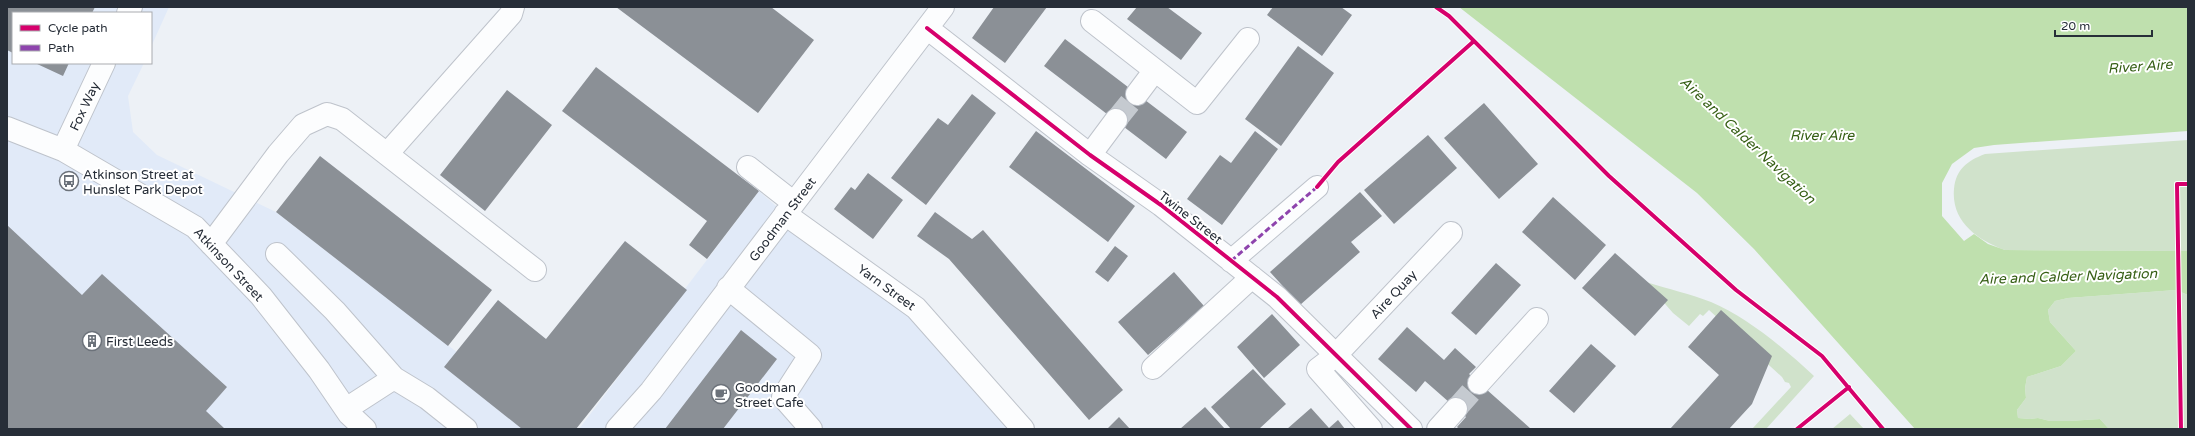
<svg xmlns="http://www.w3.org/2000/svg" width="2195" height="436" viewBox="0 0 2195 436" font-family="'Varela Round',sans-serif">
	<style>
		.built { fill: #e1eaf8 }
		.green { fill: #d0e2cb }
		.water { fill: #bfe0ae }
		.building { fill: #8b9096 }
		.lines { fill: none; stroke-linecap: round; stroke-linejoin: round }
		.minor-tunnel { stroke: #c5cad0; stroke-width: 22; stroke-dasharray: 22 11; stroke-linecap: butt }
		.minor-casing { stroke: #bec3cb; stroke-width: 24 }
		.minor { stroke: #fcfdfe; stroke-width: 22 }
		.quiet { stroke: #8e44ad; stroke-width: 3; stroke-dasharray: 6 3; stroke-linecap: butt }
		.cycleway-casing { stroke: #fff; stroke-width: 6 }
		.cycleway { stroke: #d6006c; stroke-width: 4 }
		.labels { text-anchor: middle; stroke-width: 4; stroke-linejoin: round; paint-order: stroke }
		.street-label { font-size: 13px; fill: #272e38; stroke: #fff }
		.poi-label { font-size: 13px; fill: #272e38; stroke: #fff; text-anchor: start }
		.water-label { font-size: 14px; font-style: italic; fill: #365f15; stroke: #fff }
	</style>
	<rect width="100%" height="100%" fill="#edf1f6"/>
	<!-- built -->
	<path class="built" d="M7 7H169L151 47V13H13V63H144L128 96 133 132 157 155 276 212 556 429H7Z
		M759 191 785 214 916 308 1023 429H579Z"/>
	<!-- green -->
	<path class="green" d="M2188 140V251L2005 250C1977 240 1951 221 1954 189 1956 169 1967 161 1985 154Z
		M1646 282C1668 289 1691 294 1711 302 1747 317 1785 349 1814 376L1766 429H1752L1791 387 1789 383 1785 382 1782 377 1709 310 1703 316 1700 314 1689 326 1673 313Z
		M2176 290 2188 295V429H2109L2100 419 2069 421H2050L2038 418 2030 419 2018 418 2017 410 2026 398 2025 388 2027 377 2061 366 2076 351 2050 322 2048 310 2055 301 2068 298Z
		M1850 414 1864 429H1832Z"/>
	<!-- water -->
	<path class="water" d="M1459 7H2188V131L1994 145 1974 148 1952 164 1942 183V216L1964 241 1974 234 1988 244 2005 250 2188 251V295L2176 290 2068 298 2055 301 2048 310 2050 322 2076 351 2061 366 2027 377 2025 388 2026 398 2017 410 2018 418 2030 419 2038 418 2050 421H2069L2100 419 2109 429H1915L1754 249 1697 193Z"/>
	<!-- building -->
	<path class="building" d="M7 7H95L92 13H13V53L7 50Z
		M616 7H771L814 40 758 113Z
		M994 7H1047L1005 63 972 38Z
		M1137 7H1167L1202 33 1181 60 1127 19Z
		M1273 7H1341L1352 15 1322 56 1267 15Z
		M1065 39 1187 132 1166 159 1044 66Z
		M1298 46 1334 73 1281 146 1245 119Z
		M35 63H69L63 76Z
		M596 67 759 191 707 259 689 245 707 221 562 111Z
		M507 90 552 125 485 211 440 175Z
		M972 94 996 113 926 205 891 178 938 118 948 125Z
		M1484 103 1538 164 1499 199 1444 138Z
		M1036 131 1135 206 1108 242 1009 167Z
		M1255 131 1278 149 1222 225 1187 199 1220 155 1231 163Z
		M1428 135 1457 168 1394 224 1364 190Z
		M320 156 492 290 448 346 276 212Z
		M868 173 903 200 873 239 834 209 851 187 855 190Z
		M1360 192 1382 216 1351 242 1360 252 1300 305 1270 272Z
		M1553 197 1606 245 1575 280 1522 232Z
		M935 212 972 239 983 230 1123 390 1089 420 949 259 917 236Z
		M7 225 82 295 102 274 227 387 206 411 225 429H7Z
		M625 241 687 290 576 429H522L444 367 498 300 546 339Z
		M1115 246 1128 256 1108 282 1095 272Z
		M1615 253 1668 300 1635 336 1582 288Z
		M1496 263 1521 285 1476 335 1451 313Z
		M1174 272 1204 306 1148 355 1118 322Z
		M1721 310 1772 356 1752 404 1729 429H1670L1719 375 1688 347Z
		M1272 314 1300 345 1264 378 1237 347Z
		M1407 327 1444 360 1455 348 1476 367 1469 374 1531 429H1459L1457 427 1466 417 1425 381 1416 392 1378 359Z
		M741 330 777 359 723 429H665Z
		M1591 344 1616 366 1574 413 1549 391Z
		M1253 369 1286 404 1259 429H1231L1211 407Z
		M1205 407 1225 429H1180Z
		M1311 408 1329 428 1338 420 1345 429H1287Z
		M1119 417 1130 429H1107Z"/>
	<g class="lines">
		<!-- minor-tunnel -->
		<path class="minor-tunnel" d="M1116 120 1137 94
			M1456 409 1479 383"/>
		<!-- minor casing -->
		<g class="minor-casing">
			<path id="minor" d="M128 13 131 7
				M1092 21 1197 103 1248 39
				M927 28 1090 155 1161 205 1277 297 1411 429
				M1137 94 1155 70
				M7 128 63 150 195 227 261 296 319 370 349 414 365 429
				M63 150 104 63
				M387 154 511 14 513 7
				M1090 155 1116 120
				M748 167 794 203
				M785 214 916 308 1023 429
				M211 244 278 154 303 125 327 114 342 119 535 270
				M277 254 335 311 394 378
				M1231 261 1317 187
				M728 288 810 355 783 397 811 429
				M1153 368 1252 277
				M1479 383 1537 319
				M346 409 394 378 427 398 466 429
				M617 429 651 391 943 7
				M1371 429 1318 369 1335 356 1451 233
				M1438 429 1456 409"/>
		</g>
		<!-- minor -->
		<use href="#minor" class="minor"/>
		<!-- quiet -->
		<path class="quiet" d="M1231 261 1317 187"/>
		<!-- cycleway casing -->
		<g class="cycleway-casing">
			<path id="cycleway" d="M1436 7 1449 16 1609 176 1736 290 1822 356 1883 429
				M927 28 1090 155 1161 205 1277 297 1411 429
				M1317 187 1338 162 1474 41
				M1797 429 1849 387
				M2181 429 2177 184H2188"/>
		</g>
		<!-- cycleway -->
		<use href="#cycleway" class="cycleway"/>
	</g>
	<!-- icons -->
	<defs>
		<g id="bus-ring" transform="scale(1)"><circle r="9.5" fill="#fff" stroke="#6c727a" stroke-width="1.5"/><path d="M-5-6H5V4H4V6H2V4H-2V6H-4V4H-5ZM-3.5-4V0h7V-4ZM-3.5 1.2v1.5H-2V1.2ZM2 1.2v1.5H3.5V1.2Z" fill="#6c727a"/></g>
		<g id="building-ring" transform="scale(1)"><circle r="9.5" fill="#fff" stroke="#6c727a" stroke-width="1.5"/><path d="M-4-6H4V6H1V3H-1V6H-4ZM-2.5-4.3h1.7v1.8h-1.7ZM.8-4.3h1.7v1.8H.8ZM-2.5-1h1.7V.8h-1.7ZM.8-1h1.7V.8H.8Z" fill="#6c727a"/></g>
		<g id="cafe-ring" transform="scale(1)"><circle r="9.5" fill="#fff" stroke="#6c727a" stroke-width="1.5"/><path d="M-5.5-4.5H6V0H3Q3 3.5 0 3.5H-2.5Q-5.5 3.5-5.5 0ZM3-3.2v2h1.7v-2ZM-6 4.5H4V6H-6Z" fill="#6c727a"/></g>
	</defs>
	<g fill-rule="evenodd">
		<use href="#bus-ring" x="69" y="181"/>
		<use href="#building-ring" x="92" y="341"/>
		<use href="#cafe-ring" x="721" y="394"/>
	</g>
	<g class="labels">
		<!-- street labels -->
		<g class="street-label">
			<text transform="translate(84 106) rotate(-65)" y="5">Fox Way</text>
			<text transform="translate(1191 217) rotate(38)" y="5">Twine Street</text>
			<text transform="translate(782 219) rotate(-53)" y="5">Goodman Street</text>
			<text transform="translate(229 264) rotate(47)" y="5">Atkinson Street</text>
			<text transform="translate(887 287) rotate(36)" y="5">Yarn Street</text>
			<text transform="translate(1393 294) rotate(-47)" y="5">Aire Quay</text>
		</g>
		<!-- poi labels -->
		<g class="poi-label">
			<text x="83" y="179">Atkinson Street at<tspan x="83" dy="15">Hunslet Park Depot</tspan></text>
			<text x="106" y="346">First Leeds</text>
			<text x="735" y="392">Goodman<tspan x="735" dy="15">Street Cafe</tspan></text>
		</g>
		<!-- water labels -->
		<g class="water-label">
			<text transform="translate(2140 66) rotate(-4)" y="5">River Aire</text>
			<text x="1822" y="140">River Aire</text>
			<text transform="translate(1748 140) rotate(43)" y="5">Aire and Calder Navigation</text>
			<text transform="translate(2068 276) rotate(-2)" y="5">Aire and Calder Navigation</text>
		</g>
	</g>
	<!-- border -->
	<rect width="2195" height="436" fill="none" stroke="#272e38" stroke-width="16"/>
	<!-- legend -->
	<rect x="12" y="12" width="140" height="52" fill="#ffffff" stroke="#a9abaf"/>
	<rect x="20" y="25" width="20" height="6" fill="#d6006c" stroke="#a9abaf"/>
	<text x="48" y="32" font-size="12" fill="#272e38">Cycle path</text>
	<rect x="20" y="45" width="20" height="6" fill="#8e44ad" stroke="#a9abaf"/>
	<text x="48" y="52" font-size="12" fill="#272e38">Path</text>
	<!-- scale -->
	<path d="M2055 30v6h97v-6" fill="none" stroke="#272e38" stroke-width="2"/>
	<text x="2061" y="30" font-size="12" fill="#272e38" stroke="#ffffff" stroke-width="3" paint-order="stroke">20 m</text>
</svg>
